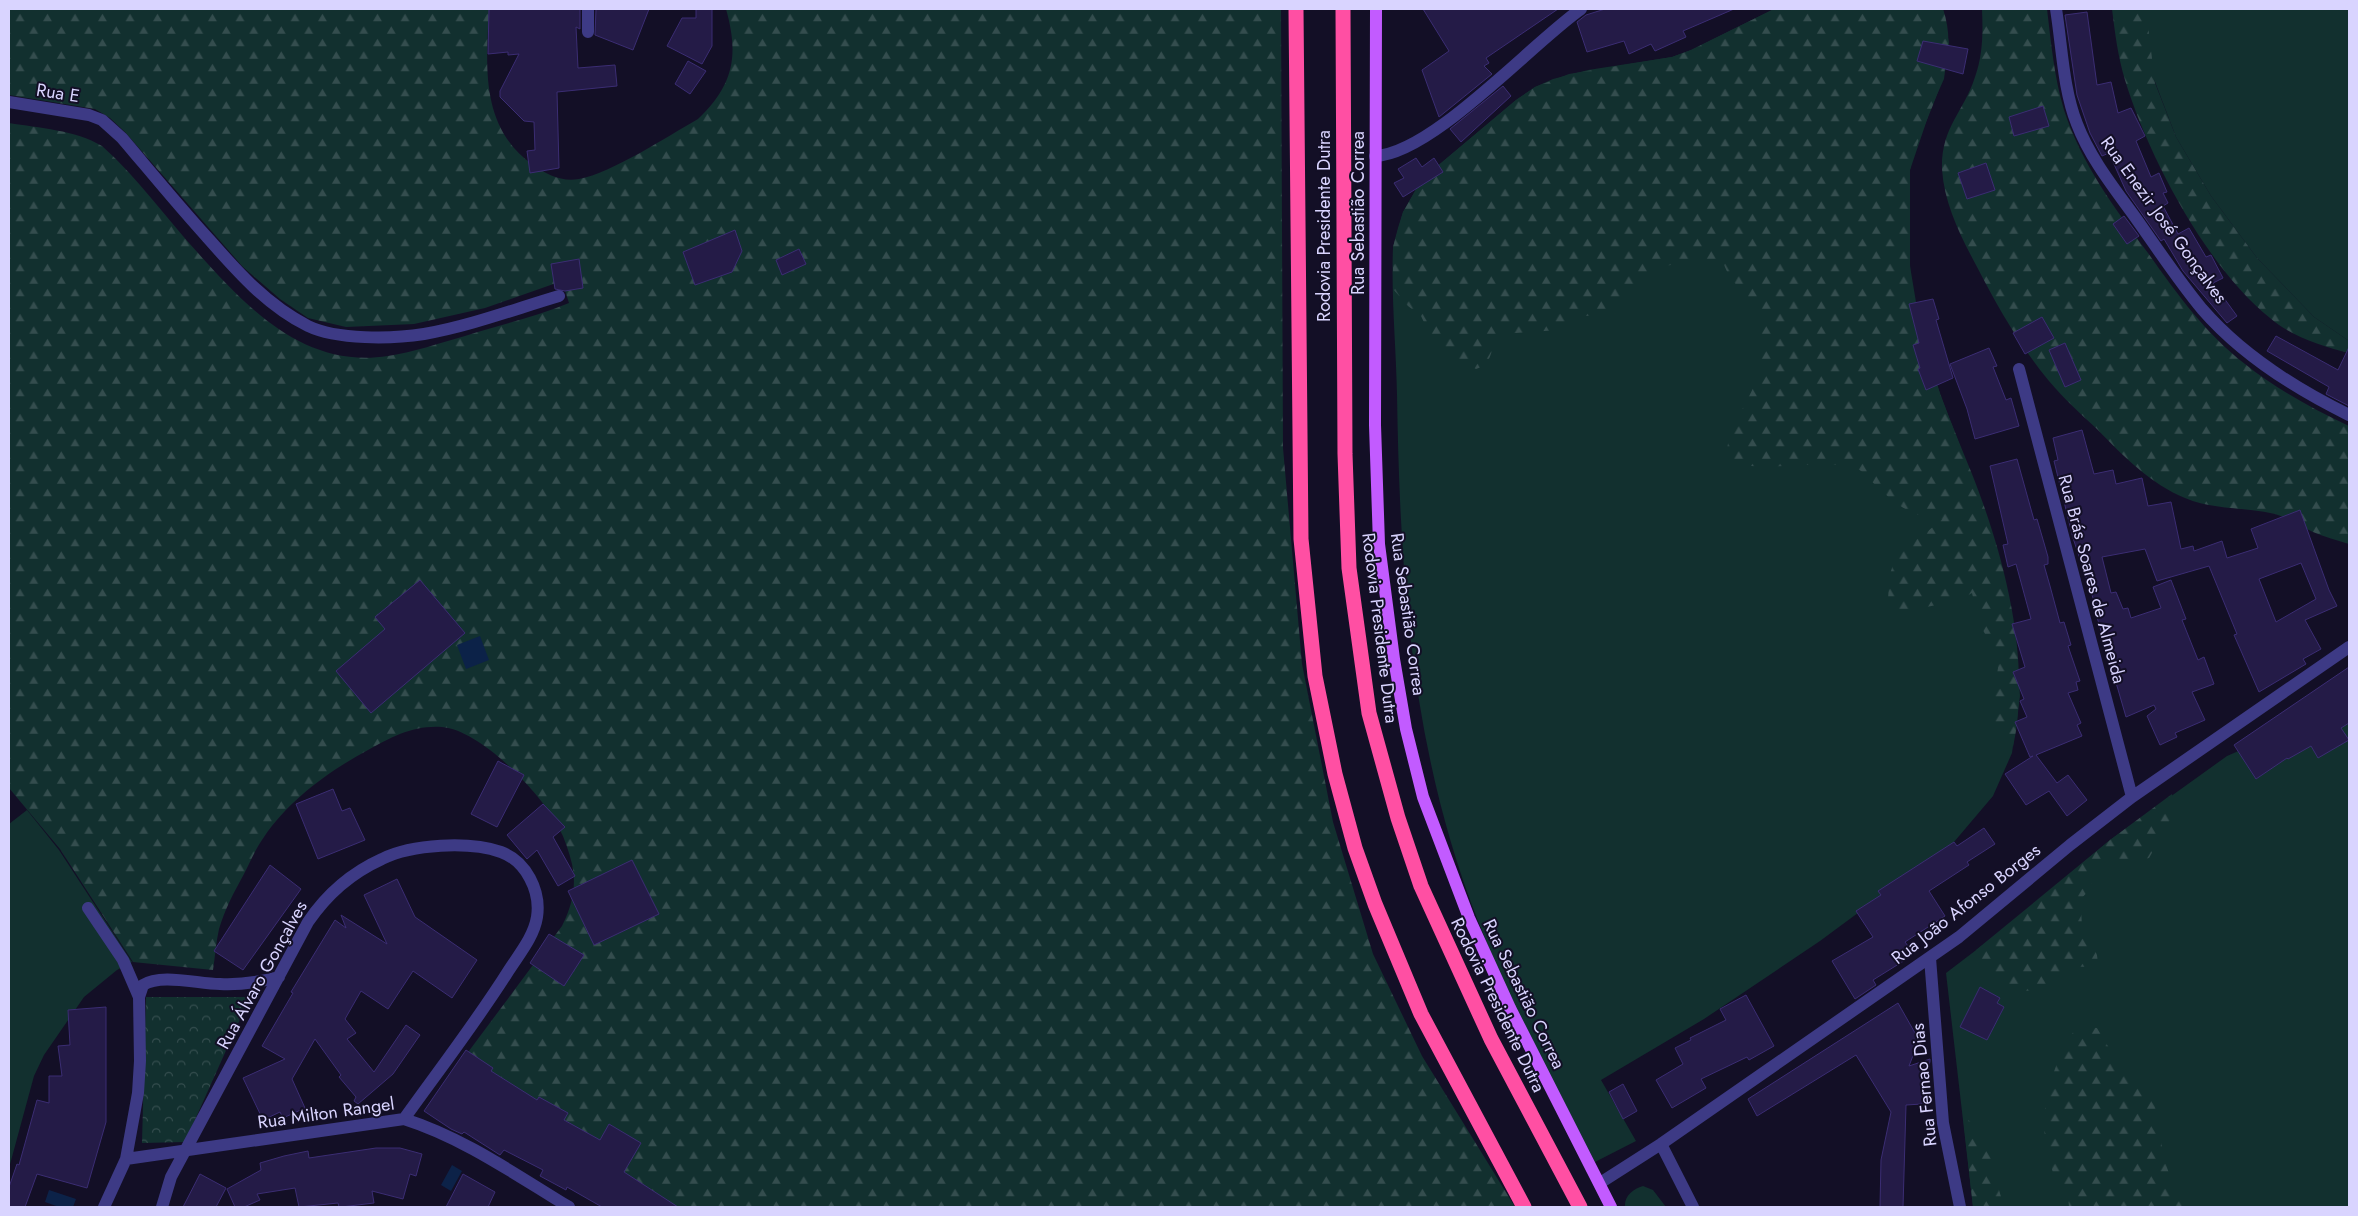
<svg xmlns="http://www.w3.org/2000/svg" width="2358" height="1216" viewBox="0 0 2358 1216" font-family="Jost,sans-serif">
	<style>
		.green { fill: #12302f }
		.forest { fill: url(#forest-firs) }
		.park { fill: url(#park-crowns) }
		.water { fill: #0c2248 }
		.building { fill: #241b47; stroke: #3b2d73; fill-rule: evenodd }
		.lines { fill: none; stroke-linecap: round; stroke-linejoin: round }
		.street { stroke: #3d3a85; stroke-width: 12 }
		.primary { stroke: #c25bff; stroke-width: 12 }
		.highway { stroke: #ff4fa3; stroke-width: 15 }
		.labels { text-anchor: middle; stroke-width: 4; stroke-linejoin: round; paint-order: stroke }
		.street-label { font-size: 18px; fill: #d9d4ff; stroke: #130f26 }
	</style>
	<defs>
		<pattern id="forest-firs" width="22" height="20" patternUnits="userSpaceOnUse" patternTransform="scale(1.25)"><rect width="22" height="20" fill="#12302f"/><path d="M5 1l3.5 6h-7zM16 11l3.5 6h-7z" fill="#344d4e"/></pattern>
		<pattern id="park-crowns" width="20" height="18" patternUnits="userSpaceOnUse" patternTransform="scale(1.25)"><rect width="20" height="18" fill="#12302f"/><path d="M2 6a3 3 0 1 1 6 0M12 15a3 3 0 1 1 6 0" fill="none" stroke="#344d4e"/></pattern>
	</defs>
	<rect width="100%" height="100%" fill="#130f26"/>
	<!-- green -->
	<path class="green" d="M1774 9H1943L1949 43 1944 79 1931 108 1910 170V266L1918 314 1940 394 1982 503 2011 607 2017 653 2020 696 2012 753 1993 796 1954 842 1820 941 1704 1019 1601 1080 1636 1141 1595 1162C1554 1083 1510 1004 1478 921 1411 750 1400 577 1397 395 1396 346 1391 297 1393 247L1403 212 1422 179 1516 100 1535 87 1553 79 1588 70 1672 57 1691 50Z
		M2145 9H2349V341L2314 317 2257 258 2211 196 2176 137 2152 74Z
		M2349 703V1207H1973L1946 973 2005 928 2110 840 2227 756Z
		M27 810 59 850 132 962 117 970 84 997 44 1055 34 1076 9 1168V824Z
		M1643 1186 1653 1190 1666 1207H1625C1624 1196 1633 1189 1643 1186Z"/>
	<!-- forest -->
	<path class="forest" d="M9 9H489C486 66 480 128 533 165 547 175 562 182 579 179 612 173 668 136 698 119 734 85 739 55 726 9H1281L1283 448 1302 664 1333 822 1373 954 1422 1056 1515 1207H643L466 1055 562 926C572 906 577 886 572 864 569 852 565 839 559 828 542 794 481 730 442 727 413 725 392 737 368 750 329 771 289 800 264 837 256 848 250 862 244 874 234 892 225 909 219 929 216 942 215 957 213 970L133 962 60 849 9 788V123C39 128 75 130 102 146 138 178 166 218 198 253 248 309 305 369 388 356 414 352 440 343 465 336 499 325 536 317 569 303L562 281 485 308 414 324 346 327 308 318 280 299 243 267 125 132 110 118 95 109 9 95Z
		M1774 9H1943C1963 68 1922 114 1910 170 1907 188 1909 209 1910 227 1910 248 1909 268 1912 289 1921 353 1948 414 1972 474 2004 555 2032 660 2013 747L1994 720 1991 710 1998 668 1995 652 1979 623 1972 593 1958 601 1926 607 1912 615H1892L1887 609C1889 597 1888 582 1891 571 1898 548 1926 535 1942 519 1906 516 1895 503 1870 480 1866 476 1861 469 1855 468 1817 457 1764 475 1729 461 1720 436 1750 403 1756 379 1762 356 1761 332 1755 310 1751 296 1740 290 1732 280 1727 274 1725 265 1721 259L1695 260 1651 269 1642 278 1624 306 1615 314 1585 316 1570 326 1558 330 1501 334 1496 336C1491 350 1492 365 1476 369L1442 352 1433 341 1421 316 1408 306 1393 289V247L1398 228 1403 212 1422 179 1516 100 1535 87 1569 74 1672 57 1691 50Z
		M1982 9H2047C2051 42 2054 77 2064 110 2081 163 2115 209 2148 253 2177 294 2205 333 2245 364 2276 389 2313 409 2349 426V544C2337 540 2325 537 2313 532 2301 526 2288 518 2275 514 2245 507 2213 510 2185 498 2151 484 2123 456 2098 430 2081 414 2064 399 2049 381 2020 346 1997 306 1976 265 1960 235 1944 203 1942 169 1941 127 1964 112 1975 77 1983 55 1983 32 1982 9Z
		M2112 9H2146L2155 83 2176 137 2211 196 2257 258 2314 317 2349 341V353C2322 346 2292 337 2270 318 2207 268 2148 156 2125 80 2118 57 2115 33 2112 9Z
		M2172 794C2177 821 2167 823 2153 841V851L2149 858 2131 863 2105 859 2092 868V887L2080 900C2082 911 2081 929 2084 935 2088 947 2102 950 2096 966 2087 968 2080 965 2070 969 2058 974 2055 983 2046 989 2043 991 2013 991 2008 990L1983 962 1976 950 2110 840Z
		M2077 1026 2097 1028 2115 1058 2130 1073 2139 1079 2154 1099 2164 1158 2175 1192 2186 1207H2069C2069 1196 2063 1193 2058 1184 2054 1178 2052 1169 2050 1162 2035 1115 2051 1066 2077 1026Z
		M1963 1116C1995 1137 1991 1175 2005 1207H1973Z"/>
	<!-- park -->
	<path class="park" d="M146 997H250L185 1142 142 1143Z"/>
	<!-- water -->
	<path class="water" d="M480 636 489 660 466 669 457 645Z
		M452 1165 462 1171 451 1191 441 1185Z
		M49 1190 76 1199 73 1207H59L45 1202Z"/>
	<!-- building -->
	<path class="building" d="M489 9H580V29L576 27 578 68 615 65 617 86 557 92 559 168 530 173 527 151 535 150 534 122 524 121 500 97V91L519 54 508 55V52L488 54Z
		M596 9H649L633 50 595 35Z
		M696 9H712V46L702 64 667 46 682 18H696Z
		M1423 9H1558L1486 58 1489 63 1484 66 1492 74 1439 117 1422 70 1449 51Z
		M1605 9H1734L1683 31 1686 37 1655 51 1651 44 1629 54 1624 41 1587 52 1577 22 1586 15Z
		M2087 12 2097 85 2111 82 2118 113 2131 108 2145 136 2136 141 2151 177 2159 173 2167 192 2163 193 2168 203 2163 206 2178 234 2189 228 2206 257 2211 255 2223 278 2213 283 2237 316 2227 323 2183 271 2164 239 2161 241 2126 191 2109 153 2102 156 2090 133 2077 95 2065 15Z
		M1923 41 1968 49 1963 74 1917 61Z
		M688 61 706 71 690 94 675 84Z
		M1503 86 1511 96 1461 142 1450 129Z
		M2043 106 2049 126 2014 136 2009 117Z
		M1416 158 1422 167 1434 158 1443 172 1403 197 1394 183 1404 178 1398 169Z
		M1986 163 1995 190 1967 199 1958 173Z
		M2124 216 2139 236 2127 244 2113 224Z
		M735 230 742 251 732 272 695 285 683 252Z
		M799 249 806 264 782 275 776 260Z
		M579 259 583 288 565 291 555 289 551 264Z
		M1933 299 1939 319 1936 320 1953 378 1926 390 1918 369 1920 368 1913 345 1919 343 1909 304Z
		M2042 317 2054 338 2025 354 2013 333Z
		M2276 336 2338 370 2349 347V406L2326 394 2329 387 2267 351Z
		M2065 343 2081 380 2065 387 2049 350Z
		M1989 348 1997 366 1993 367 2006 400 2011 398 2019 426 1975 439 1967 409 1950 364Z
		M2082 430 2094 474 2113 470 2116 484 2142 478 2148 506 2171 502 2181 549 2193 546 2194 551 2222 541 2227 558 2258 548 2251 529 2300 510 2329 590 2337 606 2305 620 2321 649 2303 659 2306 664 2259 692 2234 635 2237 634 2209 566 2157 581 2145 549 2102 557 2111 593 2116 592 2123 609 2128 608 2131 618 2161 608 2153 587 2171 580 2186 619 2182 620 2198 660 2204 657 2214 684 2192 692 2205 720 2175 733 2177 737 2160 745 2147 716 2156 709 2154 705 2126 717 2097 617 2099 616 2073 538 2054 461 2058 460 2053 438ZM2301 563 2316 599 2276 622 2259 579Z
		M2017 459 2034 520 2037 519 2044 543 2048 557V564L2044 565 2050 586 2060 623 2064 622 2071 645 2068 646 2080 681 2076 682 2078 690 2068 693 2081 723 2077 725 2082 736 2036 755 2057 783 2068 775 2087 800 2067 816 2049 791 2026 805 2005 774 2033 756 2030 757 2015 722 2027 717 2020 701 2024 699 2013 672 2025 667 2012 624 2031 619 2016 564 2008 567 2003 545 2008 544 1990 466Z
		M420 580 465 633 371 713 336 671 385 629 375 617Z
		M2349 667V723L2341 728 2349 740 2318 758 2311 746 2288 759 2287 758 2256 779 2234 745Z
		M498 761 524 775 497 827 471 814Z
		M333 789 342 811 350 808 365 840 318 859 296 804Z
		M543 804 565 827 553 837 575 876 558 886 537 850 527 859 507 835Z
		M1984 828 1995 844 1967 862 1969 865 1929 891 1945 916 1905 942 1908 946 1904 949 1910 957 1873 980 1876 985 1855 999 1832 961 1873 937 1856 911 1881 895 1878 891 1954 842 1957 846Z
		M632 860 659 914 594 945 568 891Z
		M270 865 301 889 243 970 214 951Z
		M397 879 415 917 477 960 452 998 413 971 388 1009 361 991 345 1019 356 1033 347 1039 374 1072 406 1025 420 1035 393 1074 358 1104 354 1101 356 1097 339 1077 341 1075 315 1039 292 1079 305 1108 283 1118 280 1112 263 1120 243 1078 285 1059 262 1046 293 993 291 992 335 920 346 928 341 915 387 944 364 895Z
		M549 934 584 955 564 986 530 963Z
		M1980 987 2000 998 1997 1003 2004 1007 1987 1040 1960 1027Z
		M1746 995 1774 1046 1749 1060 1747 1057 1701 1079 1706 1088 1672 1108 1656 1080 1683 1064 1675 1048 1691 1040 1690 1038 1726 1020 1720 1009Z
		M1898 1003 1919 1040 1909 1066 1930 1059V1061L1922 1104 1906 1105 1903 1207H1880L1881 1160 1891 1112 1856 1055 1757 1116 1748 1099Z
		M106 1007V1122L87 1188 37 1174 25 1207H9V1187L17 1164 19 1165 37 1100 49 1103V1076H62L58 1046 70 1045 68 1010Z
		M466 1050 493 1068 491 1071 537 1100 539 1097 568 1113 564 1120 600 1140 609 1124 641 1143 624 1172 678 1207H602L567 1187 566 1190 540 1176 543 1170 504 1150 500 1155 464 1132 462 1134 451 1129 424 1111Z
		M1623 1084 1637 1111 1623 1119 1609 1092Z
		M376 1148H400L422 1154 416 1176 410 1174 403 1199 372 1191 374 1203 341 1207H339L338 1203 299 1207 295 1188 257 1194 260 1200 244 1207H235L227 1189 261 1170 260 1163 284 1156 308 1151 309 1158Z
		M200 1174 226 1188 216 1207H183Z
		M463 1174 495 1192 488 1207H446Z"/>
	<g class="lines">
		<!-- street -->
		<path class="street" d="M2056 9C2062 46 2063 89 2077 124 2090 158 2114 188 2135 217 2157 248 2178 280 2202 309 2241 354 2296 389 2349 415
			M588 32V9
			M9 102 89 115 102 120 122 138C150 171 177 204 206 236 236 270 266 305 308 326 337 340 392 339 424 334 470 326 515 309 559 296
			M1375 156C1432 154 1531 44 1581 9
			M2019 369 2132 797
			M88 908 123 960 139 997
			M1930 958 1943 1123 1960 1207
			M1661 1144 1693 1207
			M126 1159 404 1119C464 1138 516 1175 569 1207
			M1600 1183 1661 1144 1959 937 2070 845 2132 797 2349 647
			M104 1207 126 1159 138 1093 140 1061 139 997 143 985C161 973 198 984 220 984 240 985 260 982 279 977
			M162 1207 171 1177 308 922C327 894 351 873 382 859 412 844 469 841 501 852 526 861 541 891 537 917 534 936 520 953 509 970 477 1021 439 1070 404 1119"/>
		<!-- primary -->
		<path class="primary" d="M1376 9 1375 425 1379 544 1394 659 1406 729 1423 797 1469 918 1510 1008 1611 1207"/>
		<!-- highway -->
		<path class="highway" d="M1296 9 1301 539 1315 676 1335 774 1355 848 1375 904 1421 1014 1524 1207
			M1343 9 1345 454 1349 568 1369 713 1398 818 1421 886 1491 1039 1580 1207"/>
	</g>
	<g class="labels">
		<!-- street labels -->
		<g class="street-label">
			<text transform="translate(58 93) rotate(9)" y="6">Rua E</text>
			<text transform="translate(1358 213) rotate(-90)" y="6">Rua Sebastião Correa</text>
			<text transform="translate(2164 220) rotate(54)" y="6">Rua Enezir José Gonçalves</text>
			<text transform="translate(1324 226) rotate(-90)" y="6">Rodovia Presidente Dutra</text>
			<text transform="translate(2092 579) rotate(75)" y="6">Rua Brás Soares de Almeida</text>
			<text transform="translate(1408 614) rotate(82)" y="6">Rua Sebastião Correa</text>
			<text transform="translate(1380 628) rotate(83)" y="6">Rodovia Presidente Dutra</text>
			<text transform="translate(1966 904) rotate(-38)" y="6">Rua João Afonso Borges</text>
			<text transform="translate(262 975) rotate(-61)" y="6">Rua Álvaro Gonçalves</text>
			<text transform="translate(1524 994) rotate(64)" y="6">Rua Sebastião Correa</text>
			<text transform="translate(1498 1005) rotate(64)" y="6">Rodovia Presidente Dutra</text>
			<text transform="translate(1924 1085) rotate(-96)" y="6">Rua Fernao Dias</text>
			<text transform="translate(326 1113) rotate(-8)" y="6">Rua Milton Rangel</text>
		</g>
	</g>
	<!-- border -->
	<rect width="2358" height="1216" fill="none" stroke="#d9d4ff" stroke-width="20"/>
</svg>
